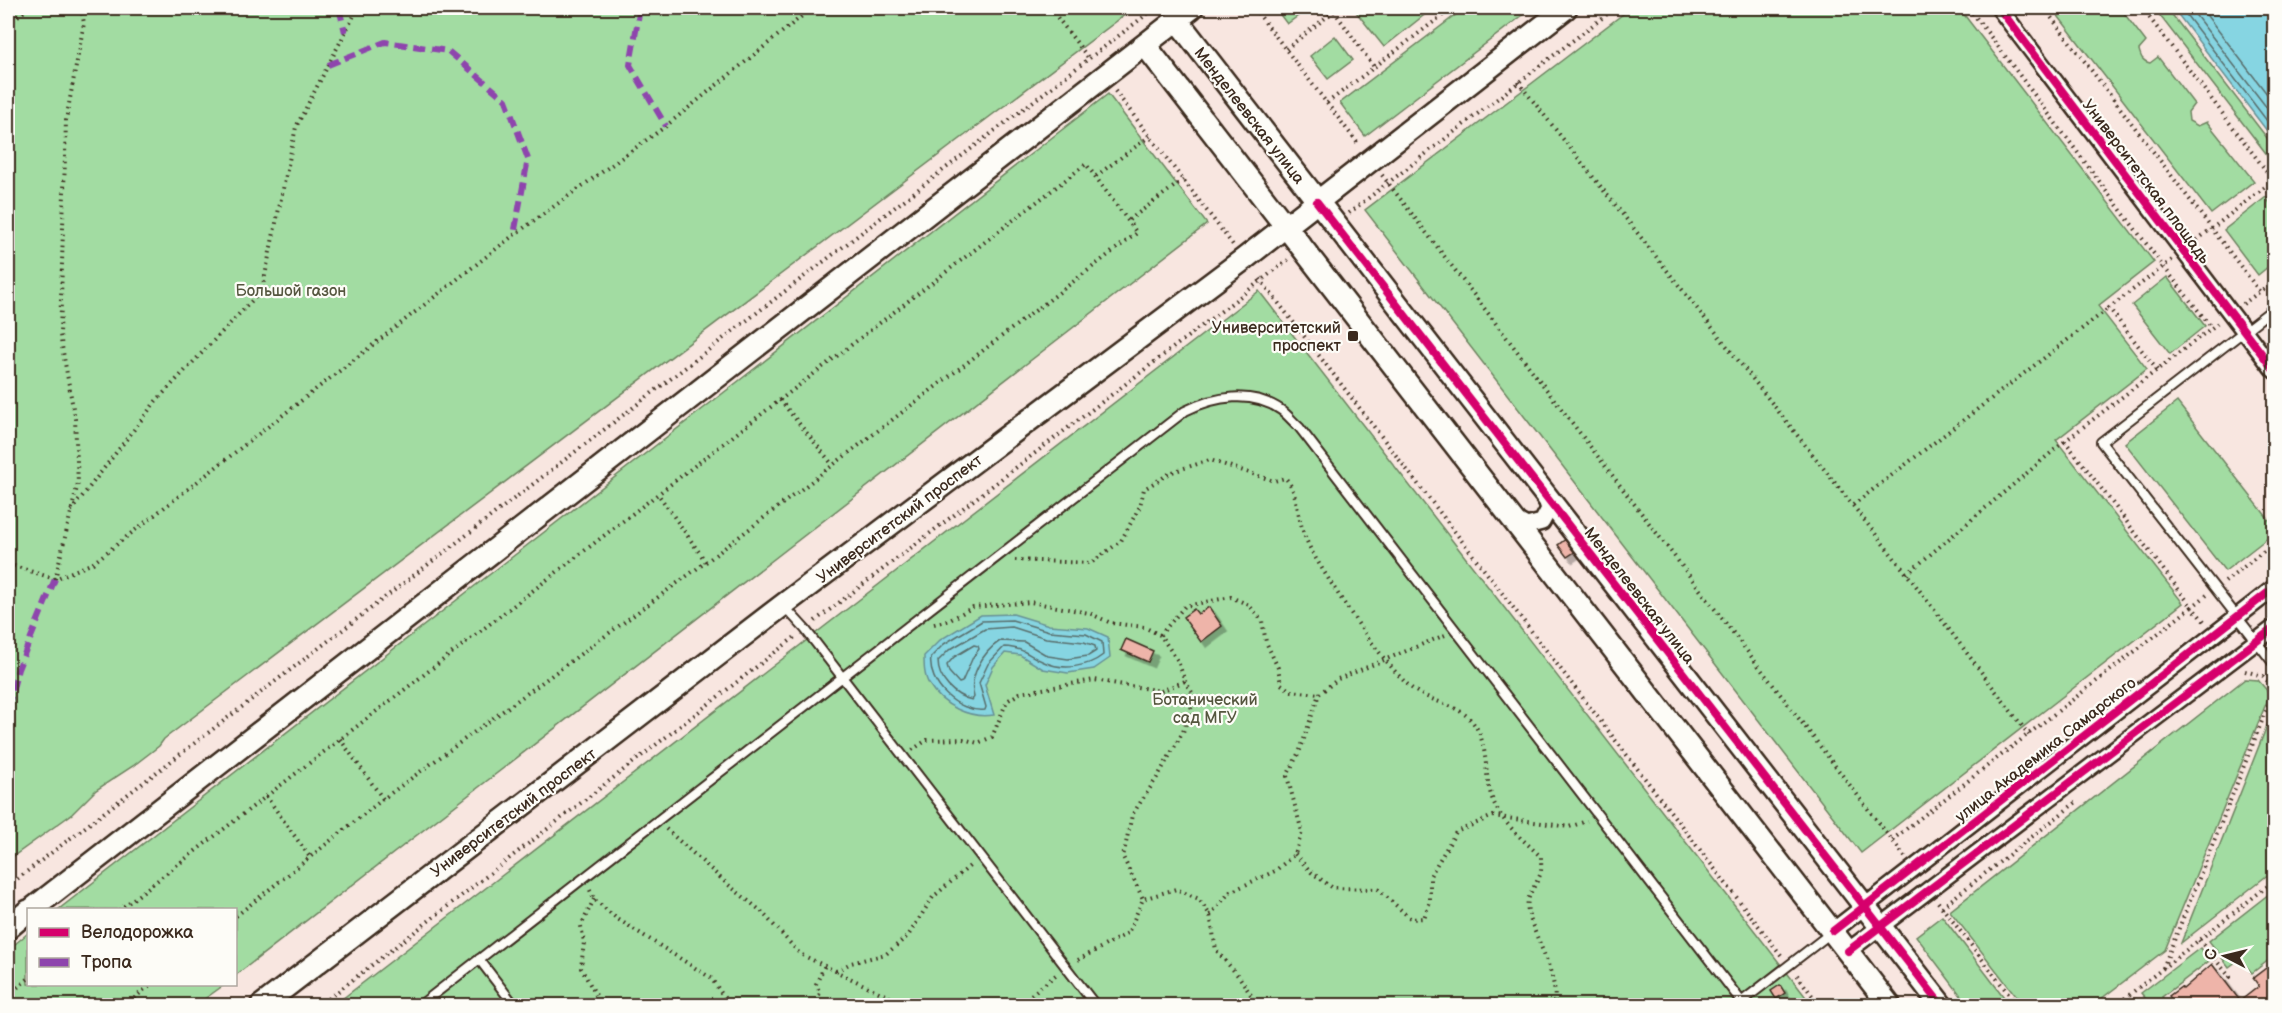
<svg xmlns="http://www.w3.org/2000/svg" width="2282" height="1013" viewBox="0 0 2282 1013" font-family="'Balsamiq Sans',sans-serif">
	<style>
		.green { fill: #a2dca2; stroke: #6e8360; stroke-width: 1.5 }
		.water { fill: #86d5e2; stroke: #689194; stroke-width: 1.5 }
		.lines { fill: none; stroke-linecap: round; stroke-linejoin: round }
		.shore { stroke: #596e6c; stroke-width: 1.5 }
		.building { fill: #eeb4a9; stroke: #3b2a1e; stroke-width: 1.5; filter: url(#shadow) }
		.lane-casing { stroke: #3b2a1e; stroke-width: 12 }
		.street-casing { stroke: #3b2a1e; stroke-width: 20 }
		.secondary-casing { stroke: #3b2a1e; stroke-width: 26 }
		.path { stroke: #3b2a1e; stroke-width: 4; stroke-dasharray: 1.5 4.5; stroke-linecap: butt }
		.lane { stroke: #fdfcf7; stroke-width: 8 }
		.street { stroke: #fdfcf7; stroke-width: 15 }
		.secondary { stroke: #fdfcf7; stroke-width: 21 }
		.quiet { stroke: #8e44ad; stroke-width: 6; stroke-dasharray: 12 6; stroke-linecap: butt }
		.cycleway-casing { stroke: #fdfcf7; stroke-width: 11 }
		.cycleway { stroke: #d6006c; stroke-width: 8 }
		.poi-dot { fill: #3b2a1e; stroke: #fdfcf7; stroke-width: 2 }
		.labels { text-anchor: middle; stroke-width: 4.5; stroke-linejoin: round; paint-order: stroke }
		.street-label { font-size: 16px; fill: #3b2a1e; stroke: #fdfcf7 }
		.park-label { font-size: 16px; fill: #55563f; stroke: #fdfcf7 }
		.poi-label { font-size: 16px; fill: #3b2a1e; stroke: #fdfcf7; text-anchor: end }
	</style>
	<defs>
		<filter id="shadow"><feDropShadow dx="5.5" dy="5.5" stdDeviation="0" flood-color="#0004"/></filter>
	</defs>
	<rect width="100%" height="100%" fill="#f8e6e0"/>
	<filter id="ink" filterUnits="userSpaceOnUse"><feTurbulence type="fractalNoise" baseFrequency=".0167" numOctaves="2"/><feDisplacementMap in="SourceGraphic" scale="12" xChannelSelector="R" yChannelSelector="G"/><feConvolveMatrix kernelMatrix="1 2 1 2 8 2 1 2 1" color-interpolation-filters="sRGB"/></filter>
	<g filter="url(#ink)">
		<!-- green -->
		<path class="green" d="M8 8H1134L164 739 159 746 133 766 96 790 72 814 8 860Z
			M1275 8H1309L1287 24Z
			M1353 8H1433L1384 47Z
			M1465 8H1532L1365 136 1340 103Z
			M1631 8H1959L2154 262 2098 306 2147 369 2056 440 2183 603 1861 853 1365 210Z
			M2052 8H2120L2146 42 2139 50C2141 57 2142 61 2150 63L2158 57 2194 104 2188 112 2189 121 2198 126 2207 122 2254 181 2211 214Z
			M2154 8H2167L2274 147V160L2272 161Z
			M1335 36 1353 60 1328 79 1310 56Z
			M1108 94 1207 224 236 975V910L59 909Z
			M2266 197 2274 209V262L2258 275 2224 230Z
			M2167 277 2205 326 2170 354 2132 305Z
			M1259 291 1812 1005 333 1006Z
			M2177 402 2274 526V533L2225 571 2125 443Z
			M2245 679 2258 680 2270 694 2165 950 2093 1005H2023L1950 911Z
			M2274 708V870L2181 943Z
			M2274 890V956L2252 973 2240 959 2229 967 2209 941Z
			M1942 916 2010 1005H1968L1916 936Z
			M28 933V984L224 985 196 1005H8V950Z
			M2200 948 2209 961 2162 997 2168 1005H2151L2141 993Z"/>
		<!-- water -->
		<path class="water" d="M2173 8H2266L2274 18V140Z
			M1013 614 1049 625 1088 628 1108 637 1110 658 1094 669 1068 673 1043 669 1020 655 1005 653 993 667 985 685 994 715C970 719 942 706 929 684 924 676 924 665 924 656L940 640 981 615Z"/>
		<g class="lines">
			<!-- shore -->
			<path class="shore" d="M2181 8 2274 130
				M2190 8 2274 117
				M2201 8 2274 103
				M1012 620 1049 631 1086 634 1102 642 1103 655C1088 667 1063 671 1044 662 1027 655 1025 648 1004 647L988 664 979 683 986 707 985 710C958 713 927 684 931 657L944 644 982 621Z
				M1012 627 1046 638 1084 642 1095 646 1096 651 1088 656 1068 659 1048 656 1024 642 1000 641C983 652 968 677 974 697L972 700C954 696 938 680 938 661L949 650 985 629Z
				M974 645 978 646 979 649 973 657 962 682 959 683 949 672 947 665 954 657Z"/>
		</g>
		<!-- building -->
		<path class="building" d="M1567 538 1576 551 1567 557 1558 545Z
			M1209 607 1222 626 1201 642 1183 617 1194 609 1198 614Z
			M1126 639 1153 651 1148 662 1121 650Z
			M2274 962V1006L2270 1003 2266 1006H2244L2240 1001 2259 986 2253 978Z
			M2212 964 2244 1006H2176L2169 996 2181 987 2183 989Z
			M1780 985 1785 993 1776 999 1771 991Z"/>
		<g class="lines">
			<!-- lane casing -->
			<g class="lane-casing">
				<path id="lane" d="M2274 308 2101 442 2274 664
					M783 605 805 629 1096 1006
					M479 959 515 1006
					M419 1006 1185 411C1215 396 1252 390 1281 410 1288 415 1293 422 1299 427L1741 1001
					M1736 1006 1832 932"/>
			</g>
			<!-- street casing -->
			<g class="street-casing">
				<path id="street" d="M1999 8 2274 370
					M1514 519 1527 526 1542 522 1549 509 1545 496
					M1833 931 2274 588
					M1848 951 2274 628"/>
			</g>
			<!-- secondary casing -->
			<g class="secondary-casing">
				<path id="secondary" d="M1177 20 1942 1006
					M1145 45 1890 1006
					M31 910 1192 8
					M8 928 28 911
					M261 1006 783 605 1244 259 1566 8"/>
			</g>
			<!-- path -->
			<path class="path" d="M1050 8 1090 60
				M1254 8 1359 145
				M1969 8 2163 266 2212 328
				M2044 8 2260 292
				M2142 8 2274 181
				M1334 11 1374 67
				M8 23 29 8
				M1286 49 1338 8
				M1518 82 1907 574 2029 735
				M1115 91 1233 245
				M1327 103 1452 8
				M1382 175 1905 857
				M1096 176 1150 136
				M1349 213 1615 8
				M1129 220 1183 180
				M2197 240 2274 180
				M1260 279 1781 955
				M2243 304 2274 281
				M2157 370 2109 308 2172 260
				M780 400 832 464
				M1853 505 2109 308
				M71 511 156 401 262 290 296 127 358 8
				M1015 560 1091 563 1121 541 1140 506 1144 489 1172 472 1210 460 1274 481 1285 478C1296 488 1297 510 1301 524 1304 537 1311 551 1318 562 1342 601 1375 652 1407 684 1425 702 1454 702 1470 719 1490 740 1483 773 1492 798 1502 824 1522 838 1541 857 1541 863 1542 870 1540 875 1535 887 1525 897 1528 911 1533 935 1562 981 1553 1006
				M8 564 55 579 93 563 514 235 666 126 812 8
				M1907 574 2065 441
				M55 579 78 483 75 419 60 335 66 120 84 23 81 8
				M2225 582 2274 543
				M815 621 1288 260
				M2204 621 2192 607 2207 595
				M934 624 950 620 973 607 1031 602 1089 613 1111 623 1144 627 1160 635 1178 661 1185 681 1195 697 1183 732 1158 776 1132 815 1123 857 1143 899
				M1160 635 1185 606 1231 597 1249 605 1262 621 1266 642 1278 668 1281 684 1291 691 1319 694
				M2245 671 2263 676 2274 688
				M340 739 383 799
				M912 750 927 740 963 739 978 743 992 737 1007 701 1020 693 1094 680 1161 691 1185 681
				M266 796 309 856
				M666 829 725 882 761 911 800 954 908 1006
				M1892 840 2192 607 2065 441 2218 323
				M1295 854 1311 872 1333 888 1378 889 1411 919 1424 918 1430 901V876L1456 832 1493 816 1569 827 1587 821
				M8 886 1155 8
				M590 890 594 899 616 918 711 978 730 1006
				M594 899 581 926 584 942 581 968 602 1006
				M1938 902 2018 1006
				M1942 907 2079 800
				M119 910 658 494 706 562
				M1210 915 1230 892 1275 871 1295 854 1302 832 1287 776 1301 748 1319 694 1338 679 1445 635
				M236 916 383 799 706 562 1137 233 1086 164 658 494
				M2199 940 2230 977 2225 981
				M1078 960 1128 933 1143 899 1176 889 1199 899 1210 915 1216 950 1240 978 1258 1006
				M2163 968 2274 691
				M836 971 851 963 886 954 908 936 933 897 971 865
				M1797 975 1820 1006
				M8 995 28 979
				M8 1001 11 1006
				M125 1006 151 984
				M319 1006 795 637
				M814 1006 820 993 816 984 825 965
				M1017 1006 1057 974
				M2115 1006 2274 881"/>
			<!-- lane -->
			<use href="#lane" class="lane"/>
			<!-- street -->
			<use href="#street" class="street"/>
			<!-- secondary -->
			<use href="#secondary" class="secondary"/>
			<!-- quiet -->
			<path class="quiet" d="M339 8 345 32
				M640 8 630 65 666 126
				M328 65 385 42 448 51 506 100 528 159 514 235
				M8 708 18 669 55 579"/>
			<!-- cycleway casing -->
			<g class="cycleway-casing">
				<path id="cycleway" d="M1999 8 2274 370
					M1317 202 1942 1006
					M1833 931 2274 588
					M1848 951 2274 628"/>
			</g>
			<!-- cycleway -->
			<use href="#cycleway" class="cycleway"/>
		</g>
	</g>
	<!-- markers -->
	<rect class="poi-dot" x="1347" y="330" width="12" height="12" rx="3"/>
	<g class="labels">
		<!-- street labels -->
		<g class="street-label">
			<text transform="translate(1250 115) rotate(52)" y="6">Менделеевская улица</text>
			<text transform="translate(2147 181) rotate(53)" y="6">Университетская площадь</text>
			<text transform="translate(899 518) rotate(-37)" y="6">Университетский проспект</text>
			<text transform="translate(1640 595) rotate(52)" y="6">Менделеевская улица</text>
			<text transform="translate(2045 749) rotate(-38)" y="6">улица Академика Самарского</text>
			<text transform="translate(513 812) rotate(-37)" y="6">Университетский проспект</text>
		</g>
		<!-- park labels -->
		<g class="park-label">
			<text x="291" y="296">Большой газон</text>
			<text x="1205" y="705">Ботанический<tspan x="1205" dy="18">сад МГУ</tspan></text>
		</g>
		<!-- poi labels -->
		<g class="poi-label">
			<text x="1341" y="333">Университетский<tspan x="1341" dy="18">проспект</tspan></text>
		</g>
	</g>
	<!-- margin -->
	<rect width="2282" height="1013" fill="none" stroke="#fdfcf7" stroke-width="30"/>
	<rect x="15" y="15" width="2252" height="983" fill="none" stroke="#3b2a1e" stroke-width="2" filter="url(#ink)"/>
	<!-- legend -->
	<rect x="27" y="908" width="210" height="78" fill="#fdfcf7" stroke="#afa8a0" stroke-width="1.5"/>
	<rect x="39" y="928" width="30" height="9" fill="#d6006c" stroke="#afa8a0" stroke-width="1.5"/>
	<text x="81" y="938" font-size="18" fill="#3b2a1e">Велодорожка</text>
	<rect x="39" y="958" width="30" height="9" fill="#8e44ad" stroke="#afa8a0" stroke-width="1.5"/>
	<text x="81" y="968" font-size="18" fill="#3b2a1e">Тропа</text>
	<!-- north arrow -->
	<g transform="translate(2225 956) rotate(277)" stroke="#fdfcf7" stroke-width="4.5" paint-order="stroke">
	<path d="M0-4.5L10 22L0 15L-10 22Z" fill="#3b2a1e"/>
	<text y="-9" font-size="16" font-weight="bold" text-anchor="middle" fill="#3b2a1e">С</text>
	</g>
</svg>
